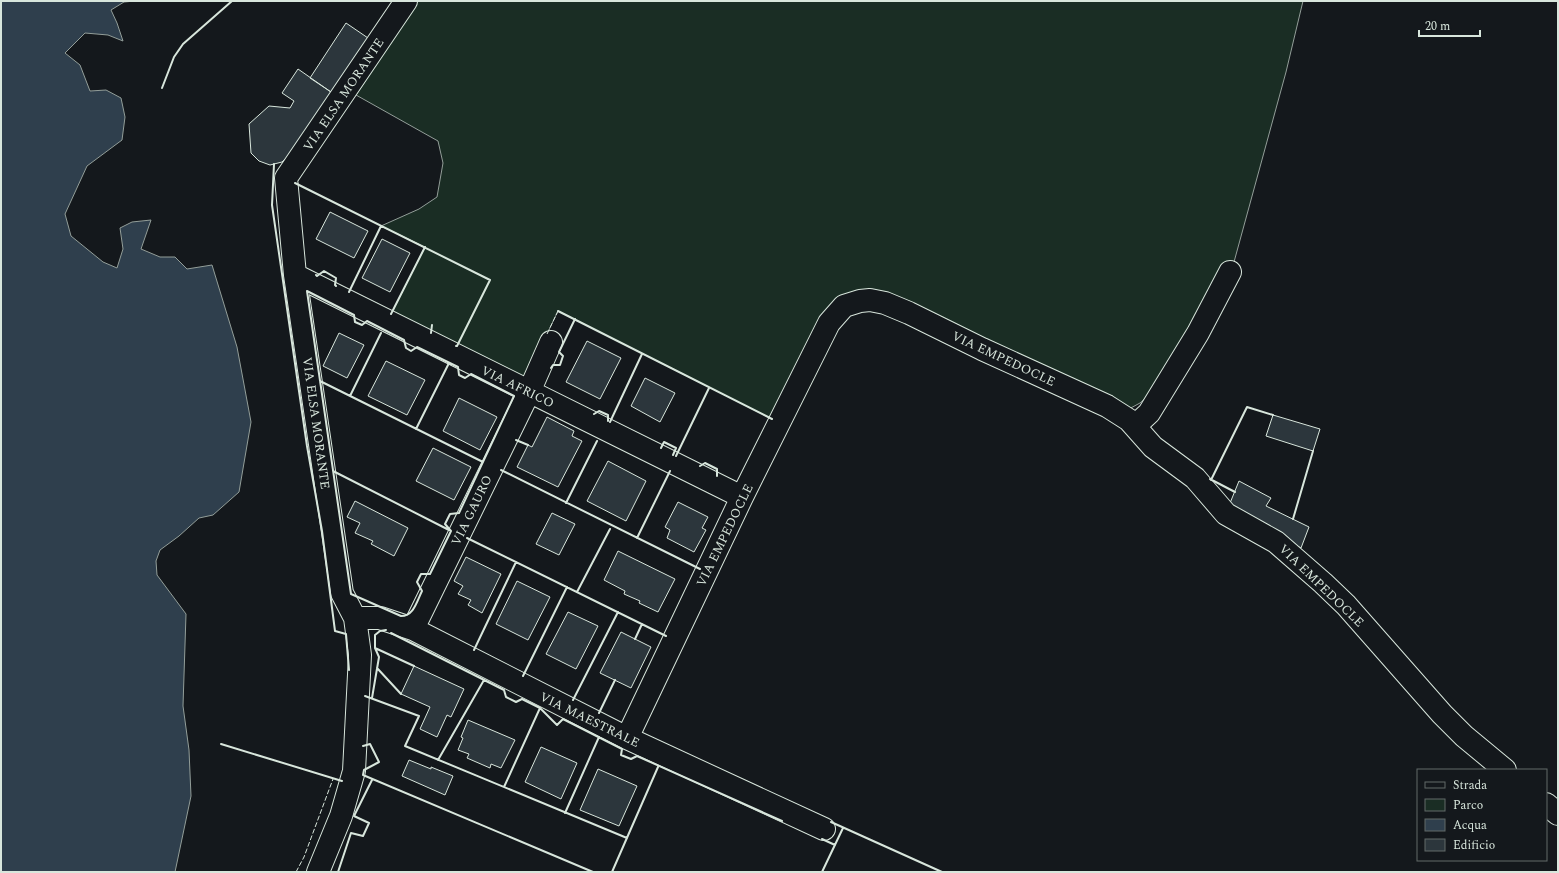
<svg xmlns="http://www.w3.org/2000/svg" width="1559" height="873" viewBox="0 0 1559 873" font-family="Spectral,serif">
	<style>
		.green { fill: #1a2d24; stroke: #939e99 }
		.water { fill: #2f3f4d; stroke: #939e99 }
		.building { fill: #2c363c; stroke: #d8e6dc }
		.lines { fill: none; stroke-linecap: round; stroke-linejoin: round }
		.minor-casing { stroke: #d8e6dc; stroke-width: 24 }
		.minor { stroke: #14181c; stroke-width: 22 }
		.fence { stroke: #d8e6dc; stroke-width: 1; stroke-dasharray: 5 2; stroke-linecap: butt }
		.wall { stroke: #d8e6dc; stroke-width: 2 }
		.labels { text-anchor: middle; stroke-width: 3; stroke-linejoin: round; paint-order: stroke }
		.street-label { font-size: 13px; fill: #d8e6dc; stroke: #14181c }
	</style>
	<rect width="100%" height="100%" fill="#14181c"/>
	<!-- green -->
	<path class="green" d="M418 1H1303L1286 72 1234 262 1225 265 1156 389 1140 403 1127 410 856 294 774 420 558 311 525 380 391 314 425 247 381 226 419 209 437 197 443 163 438 141 356 95Z"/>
	<!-- water -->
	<path class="water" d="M1 1H135L124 2 111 10 117 23 123 41 108 35 85 33 65 53 80 65 90 91 106 90 121 98 125 117 122 140 87 166 65 214 71 236 103 262 117 268 123 249 120 228 132 222 151 220 141 249 160 257H175L187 269 212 265 237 347 251 422 239 492 213 515 199 518 179 536 160 550 156 561 157 575 186 614 183 706 189 750 191 796 175 872H1Z"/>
	<!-- building -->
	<path class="building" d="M346 23 368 38 331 92 310 78Z
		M298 69 331 92 295 149 282 162 270 165 259 161 251 153 249 124 269 106 290 108 294 101 282 93Z
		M330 212 368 231 354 258 316 239Z
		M382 239 410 253 390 292 362 278Z
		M339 333 364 345 347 378 323 366Z
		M587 341 621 358 600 399 566 382Z
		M386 361 425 380 407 415 368 396Z
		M645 378 675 393 660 422 631 406Z
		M459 398 497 417 480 450 443 431Z
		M1273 415 1320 429 1313 451 1266 436Z
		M547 417 574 431 572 436 582 441 558 487 517 467 528 445 532 447Z
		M433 448 471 467 454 500 416 481Z
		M608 461 646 481 626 521 587 501Z
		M1239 481 1271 498 1266 506 1309 527 1301 548 1228 508Z
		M355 501 408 528 394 556 371 544 373 541 355 533 360 523 347 517Z
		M678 502 708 517 702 528 706 530 694 552 667 538 670 530 665 527Z
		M552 513 575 524 559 555 536 544Z
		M618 551 675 579 658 612 639 603 640 601 624 594 625 591 604 580Z
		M466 557 501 574 482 613 468 605 471 600 458 594 463 586 454 581Z
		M517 581 550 597 528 640 496 624Z
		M568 612 598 626 576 669 546 654Z
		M621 632 651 647 631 688 600 673Z
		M414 666 464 689 451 717 447 715 437 737 420 729 430 707 401 694Z
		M468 720 515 740 501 768 491 764 490 768 467 758 469 754 458 750 463 738 461 737Z
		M541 747 577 763 561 799 525 782Z
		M409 760 431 769V767L453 776 445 795 402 776Z
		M598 769 637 786 619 826 580 810Z"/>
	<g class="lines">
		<!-- minor casing -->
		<g class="minor-casing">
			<path id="minor" d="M295 275 742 497
				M1135 426 1149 413 1198 333 1230 272
				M355 618H380L413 629 627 738 824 829
				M413 629 529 392 551 342
				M627 738 742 497 829 323 844 306 860 301 870 300 885 303 909 313 982 349 1107 406 1129 420 1153 447 1195 478 1226 514 1276 542 1323 583 1346 605 1442 714 1464 736 1505 770
				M1546 804 1558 814
				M318 872 341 816 354 771 360 655 355 618 342 593 295 275 286 178 406 1"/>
		</g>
		<!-- minor -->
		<use href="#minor" class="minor"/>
		<!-- fence -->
		<path class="fence" d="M547 334 558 311
			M296 872 304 857 333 779"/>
		<!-- wall -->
		<path class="wall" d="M162 88 174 57 183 44 232 1
			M274 164 272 205 307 446 322 531 335 631 346 634 349 670
			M295 183 490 280 457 346H456
			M316 275 317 276 324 271 336 278 335 285 336 286
			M307 291 354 315 355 322 362 325 367 321 404 340 406 348 411 351 417 347 458 367 459 375 465 378 471 374 514 396 459 513 450 514 445 524 451 531 430 574H421L417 582 422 591C417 601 414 616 401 616L351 594Z
			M349 292 381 226
			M558 311 772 419
			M391 314 425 247
			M431 333 432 325
			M551 368 553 365H560L563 356 559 352 575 319
			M320 381 483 462
			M350 396 381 333
			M594 414 599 411 608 415V421
			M610 422 642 354
			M416 429 449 363
			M516 440 528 445
			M661 448 664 442 676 448 673 455
			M676 456 709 388
			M700 466 705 463 717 469V476
			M501 470 700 569
			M333 471 449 530
			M1210 479 1235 492
			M1211 480 1247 407 1273 415
			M566 503 597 441
			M1293 519 1313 451
			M467 538 666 636
			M637 538 670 471
			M577 592 610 529
			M391 633 504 690 506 697 516 702 522 699 540 708 557 725 563 719 622 749 621 755 631 759 637 756 782 821
			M635 639 642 624
			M375 648 414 666
			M474 650 516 562
			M377 668 401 694
			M523 676 567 587
			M365 696 419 716 405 746 627 838
			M372 698 379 657 375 648V635L380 631 386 630
			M573 700 618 612
			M599 713 615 680
			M221 744 342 781
			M363 746 370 744 379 762 364 770 363 775 593 872
			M438 760 484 680
			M504 787 540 708
			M565 813 599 737
			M831 822 942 872
			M822 839 835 845
			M338 872 351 833 363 836 369 823 354 816 372 780
			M612 872 658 767
			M822 872 843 828"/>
	</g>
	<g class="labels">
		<!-- street labels -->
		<g class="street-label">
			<text transform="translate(343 94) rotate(-56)" y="5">VIA ELSA MORANTE</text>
			<text transform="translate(1004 358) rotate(25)" y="5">VIA EMPEDOCLE</text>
			<text transform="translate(518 386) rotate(26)" y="5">VIA AFRICO</text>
			<text transform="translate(317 423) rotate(82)" y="5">VIA ELSA MORANTE</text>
			<text transform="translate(471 510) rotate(-64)" y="5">VIA GAURO</text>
			<text transform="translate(724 535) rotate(-64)" y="5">VIA EMPEDOCLE</text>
			<text transform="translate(1322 585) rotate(44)" y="5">VIA EMPEDOCLE</text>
			<text transform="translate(590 719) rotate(26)" y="5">VIA MAESTRALE</text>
		</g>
	</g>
	<!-- border -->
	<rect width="1559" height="873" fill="none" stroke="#d8e6dc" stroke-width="4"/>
	<!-- legend -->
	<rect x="1417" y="769" width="130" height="92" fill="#14181c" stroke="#626a69"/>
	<rect x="1425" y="782" width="20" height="6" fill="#14181c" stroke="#626a69"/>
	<text x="1453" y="789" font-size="12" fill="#d8e6dc">Strada</text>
	<rect x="1425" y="799" width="20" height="12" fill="#1a2d24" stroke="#626a69"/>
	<text x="1453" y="809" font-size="12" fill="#d8e6dc">Parco</text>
	<rect x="1425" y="819" width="20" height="12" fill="#2f3f4d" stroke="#626a69"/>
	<text x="1453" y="829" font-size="12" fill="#d8e6dc">Acqua</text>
	<rect x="1425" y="839" width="20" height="12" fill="#2c363c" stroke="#626a69"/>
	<text x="1453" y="849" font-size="12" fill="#d8e6dc">Edificio</text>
	<!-- scale -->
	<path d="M1419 30v6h61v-6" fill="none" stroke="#d8e6dc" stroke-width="2"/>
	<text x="1425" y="30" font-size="12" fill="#d8e6dc" stroke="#14181c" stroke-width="3" paint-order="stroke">20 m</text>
</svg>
